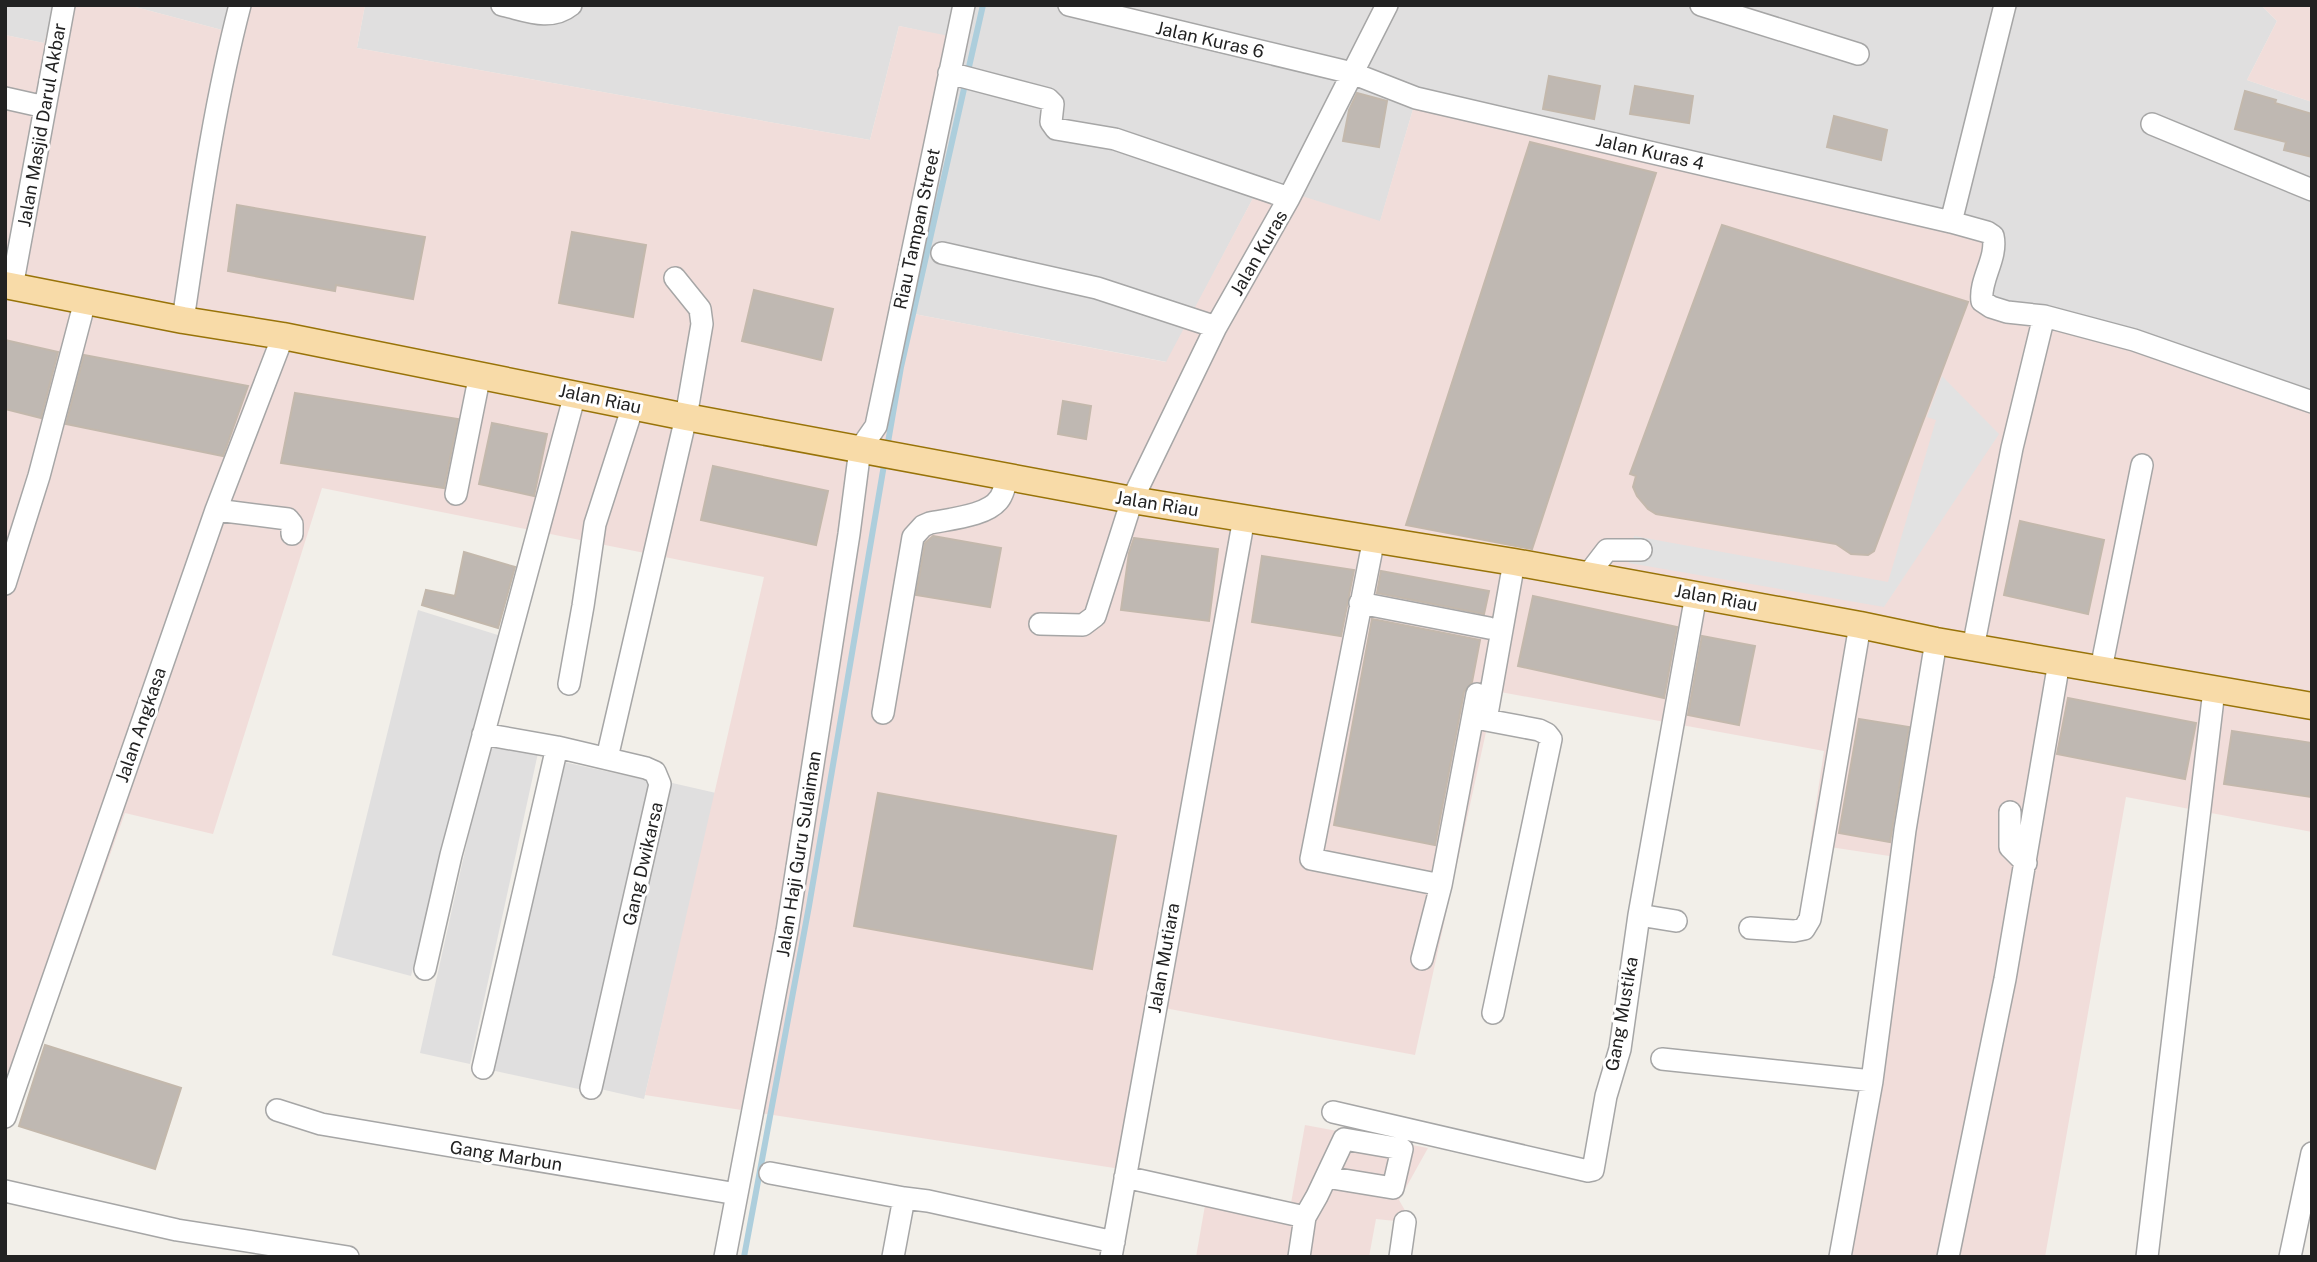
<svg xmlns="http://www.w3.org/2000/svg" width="2317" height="1262" viewBox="0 0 2317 1262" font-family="'Public Sans',sans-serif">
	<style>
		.residential { fill: #e0dfdf }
		.commercial { fill: #f1ddda }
		.parking { fill: #e2e2e2 }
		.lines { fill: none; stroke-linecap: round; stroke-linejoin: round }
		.stream { stroke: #adcedc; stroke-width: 6 }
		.building { fill: #bfb8b2; stroke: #c3b8ac; stroke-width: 2 }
		.minor-casing { stroke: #a6a6a6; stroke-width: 24 }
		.major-casing { stroke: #987308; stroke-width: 29 }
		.minor { stroke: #fff; stroke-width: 21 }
		.major { stroke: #f8dba8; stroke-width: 26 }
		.labels { text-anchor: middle; stroke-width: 6; stroke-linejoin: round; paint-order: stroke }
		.street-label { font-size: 18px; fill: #222; stroke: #fff }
	</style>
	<rect width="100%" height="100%" fill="#f2efe9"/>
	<!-- residential -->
	<path class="residential" d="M5 5H55L44 43 5 35Z
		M128 5H244L237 34Z
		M365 5H2261L2277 21 2247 80 2312 102V400L2028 316 1416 99 1380 222 1261 183 1167 362 909 313 968 41 899 26 870 140 357 48Z
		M418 610 501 636 411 976 332 955Z
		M489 743 538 753 470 1064 420 1053Z
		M559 761 651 781 583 1090 491 1070Z
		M668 782 716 793 644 1099 596 1088Z"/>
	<!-- commercial -->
	<path class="commercial" d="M55 5H128L237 34 244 5H365L357 48 870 140 899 26 969 40 909 313 1166 362 1261 183 1380 221 1416 99 1999 242 1982 303 2312 400V832L2126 797 2045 1257H1835L1896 857 1810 844 1824 751 1495 691 1415 1055 1159 1007 1127 1170 645 1095 764 577 322 488 213 834 125 813 30 1078 5 1072V35L44 43Z
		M2261 5H2312V102L2247 80 2277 21Z
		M1305 1125 1428 1148 1399 1200 1414 1226 1405 1222 1376 1219 1369 1257H1196L1208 1188 1291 1203Z"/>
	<!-- parking -->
	<path class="parking" d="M1942 376 1999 434 1884 607 1629 563 1634 536 1888 582 1936 420 1927 417Z"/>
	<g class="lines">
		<!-- stream -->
		<path class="stream" d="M887 448 901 367 983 5
			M744 1257 809 906 885 459"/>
	</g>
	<!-- building -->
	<path class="building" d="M1549 76 1600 86 1594 119 1543 109Z
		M1635 86 1693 96 1689 123 1630 114Z
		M2245 91 2276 100 2275 103 2312 114V157L2284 150 2286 142 2235 129Z
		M1357 93 1387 101 1379 147 1343 141 1349 110Z
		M1834 116 1887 130 1881 160 1827 147Z
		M1530 142 1656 173 1532 549 1406 525Z
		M237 205 425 237 413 299 336 285 335 291 228 271Z
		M1722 225 1968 302 1874 551 1868 555 1851 554 1836 544 1656 514 1648 509 1637 496 1633 487 1636 476 1630 474Z
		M572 232 646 245 633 317 559 303Z
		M754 290 833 309 821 360 742 341Z
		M5 340 58 352 41 418 5 409Z
		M84 355 248 386 223 456 66 424Z
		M295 393 458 419 444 488 281 463Z
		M1063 401 1091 406 1086 439 1058 434Z
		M492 423 547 434 534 496 479 484Z
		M713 466 828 491 816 545 701 520Z
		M2020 521 2104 540 2088 614 2004 595Z
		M933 536 1001 548 990 607 916 595 925 543Z
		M1134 538 1218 549 1209 621 1121 610 1129 553Z
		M464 552 515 567 498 628 422 605 426 590 455 596Z
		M1262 556 1354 570 1341 636 1252 622Z
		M1381 571 1489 591 1484 614 1377 593Z
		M1533 596 1677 627 1664 698 1518 666Z
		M1372 619 1480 640 1472 682 1464 692 1435 845 1334 825Z
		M1702 636 1755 646 1739 725 1688 715Z
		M2068 698 2196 723 2185 779 2057 754Z
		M1859 719 1909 727 1890 842 1839 833Z
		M2232 731 2312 743V797L2224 784Z
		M878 793 1116 836 1092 969 854 926Z
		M45 1045 181 1088 155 1169 19 1126Z"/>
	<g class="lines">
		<!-- minor casing -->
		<g class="minor-casing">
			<path id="minor" d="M502 5C525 10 550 22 571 5
				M1069 5 1352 73 1416 98 1951 222
				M1701 5 1858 54
				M2005 5 1951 222 1987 232 1993 236C1998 258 1979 280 1982 301L1991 307 2007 312 2044 316 2134 340 2312 402
				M949 73 1048 99 1053 104 1051 122 1056 129 1115 139 1289 198
				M5 98 45 107
				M2152 124 2312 190
				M942 253 1097 288 1216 327
				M12 287 64 5
				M183 320C199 214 213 109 240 5
				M456 494 480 374
				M216 510 288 519 292 524V534
				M1374 538 1311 859 1441 885
				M1587 576 1607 550H1641
				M5 584 39 476 85 301
				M1360 603 1489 628
				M1040 624 1083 625 1095 616 1132 500 1216 327 1289 198 1387 5
				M1973 648 2012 448 2044 316
				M2101 669 2142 465
				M569 684 583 606 595 524 633 406
				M883 713 913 537 923 526 930 523C949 519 989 516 1000 498 1004 492 1005 484 1008 476
				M483 734 557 747 646 768 655 772 660 784 591 1088
				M607 758 686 417 702 324 700 309 675 278
				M2010 812V847L2026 863
				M1639 915 1676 921
				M1750 928 1794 931 1804 929 1810 919 1860 625
				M1422 959 1441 885 1477 694
				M425 969 451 855 575 394
				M1493 1013 1551 739 1547 734 1539 730 1486 720 1514 562
				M1662 1059 1872 1081
				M483 1068 557 747
				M277 1110 321 1124 737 1194
				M1333 1112 1588 1171 1593 1170 1606 1096 1620 1049 1639 915 1696 595
				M5 1117 216 510 283 336
				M770 1173 904 1198
				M1125 1177 1305 1217
				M5 1191 177 1230 348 1257
				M725 1257 787 931 849 534 860 449 876 426 964 5
				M893 1257 904 1198 928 1201 1114 1242
				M1111 1257 1244 518
				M1299 1257 1305 1217 1317 1196 1344 1139 1402 1149 1393 1188 1326 1177
				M1400 1257 1405 1222
				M1840 1257 1872 1081 1905 830 1936 641
				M1948 1257 2005 979 2059 662
				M2147 1257 2214 690
				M2290 1257 2312 1153"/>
		</g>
		<!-- major casing -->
		<g class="major-casing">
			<path id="major" d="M5 285 183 320 283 336 686 417 1132 500 1514 562 1860 625 1936 641 2312 706"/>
		</g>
		<!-- minor -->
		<use href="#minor" class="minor"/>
		<!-- major -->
		<use href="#major" class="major"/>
	</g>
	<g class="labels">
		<!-- street labels -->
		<g class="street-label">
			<text transform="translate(1210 40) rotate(13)" y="6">Jalan Kuras 6</text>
			<text transform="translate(42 125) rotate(-80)" y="6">Jalan Masjid Darul Akbar</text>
			<text transform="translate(1650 152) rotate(13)" y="6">Jalan Kuras 4</text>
			<text transform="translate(917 229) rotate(-78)" y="6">Riau Tampan Street</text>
			<text transform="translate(1259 253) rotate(-60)" y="6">Jalan Kuras</text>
			<text transform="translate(600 399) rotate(12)" y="6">Jalan Riau</text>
			<text transform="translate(1157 504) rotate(9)" y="6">Jalan Riau</text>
			<text transform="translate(1716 598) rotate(10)" y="6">Jalan Riau</text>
			<text transform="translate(141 725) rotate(-71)" y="6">Jalan Angkasa</text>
			<text transform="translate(799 854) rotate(-81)" y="6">Jalan Haji Guru Sulaiman</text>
			<text transform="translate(643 864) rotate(-77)" y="6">Gang Dwikarsa</text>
			<text transform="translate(1164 958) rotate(-80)" y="6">Jalan Mutiara</text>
			<text transform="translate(1622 1014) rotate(-80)" y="6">Gang Mustika</text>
			<text transform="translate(506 1156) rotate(9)" y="6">Gang Marbun</text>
		</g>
	</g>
	<!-- border -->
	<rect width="2317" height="1262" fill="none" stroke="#222222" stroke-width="14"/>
</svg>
